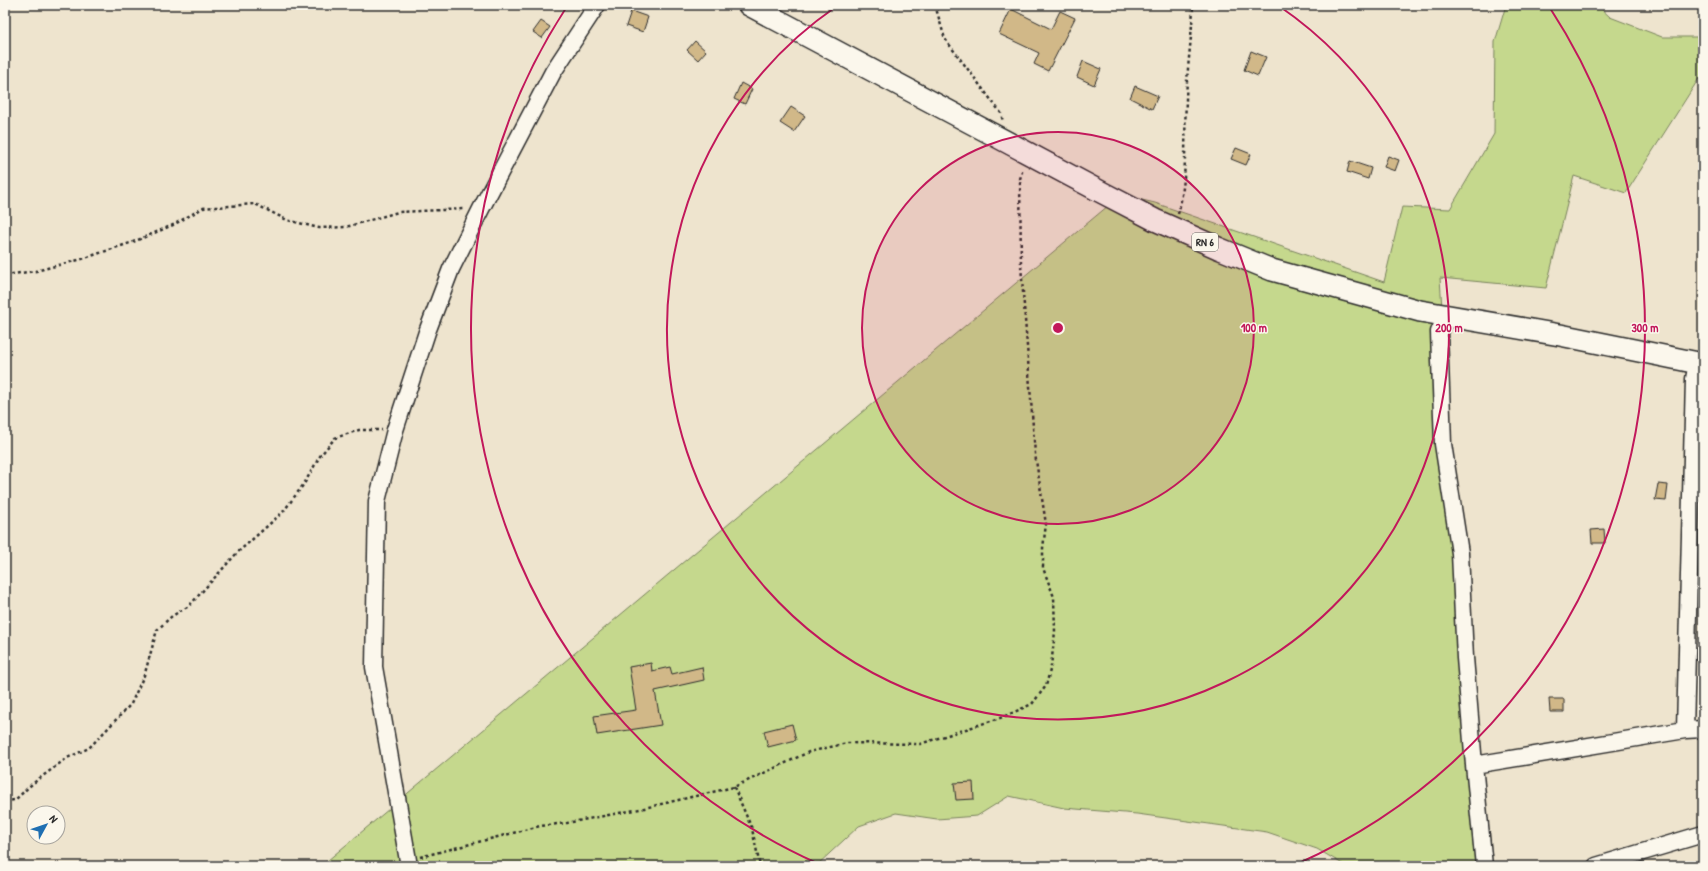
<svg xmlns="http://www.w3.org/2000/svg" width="1708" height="871" viewBox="0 0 1708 871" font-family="'Patrick Hand',sans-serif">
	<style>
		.green { fill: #c5d88d; stroke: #78825c }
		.building { fill: #d1b888; stroke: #2b2b2b }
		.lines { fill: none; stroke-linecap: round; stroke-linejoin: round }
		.minor-casing { stroke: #2b2b2b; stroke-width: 19 }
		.major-casing { stroke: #2b2b2b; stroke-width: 24 }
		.path { stroke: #2b2b2b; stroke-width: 2.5; stroke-dasharray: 3 3; stroke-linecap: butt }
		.minor { stroke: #fbf7ec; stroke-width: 16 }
		.major { stroke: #fbf7ec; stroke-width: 21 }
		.ring { fill: none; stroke: #c2185b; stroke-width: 2 }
		.labels { text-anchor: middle; stroke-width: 3; stroke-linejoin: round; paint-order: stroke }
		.shield { fill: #fbf7ec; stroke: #696865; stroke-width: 1 }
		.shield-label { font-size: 11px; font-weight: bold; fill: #2b2b2b }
		.centre { fill: #c2185b; stroke: #fbf7ec; stroke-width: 2 }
		.ring-label { font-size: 12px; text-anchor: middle; font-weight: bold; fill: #c2185b; stroke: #fbf7ec; stroke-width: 3; stroke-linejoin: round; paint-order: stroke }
	</style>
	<rect width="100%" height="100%" fill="#eee4ce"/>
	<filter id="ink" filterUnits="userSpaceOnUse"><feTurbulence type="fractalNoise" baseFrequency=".025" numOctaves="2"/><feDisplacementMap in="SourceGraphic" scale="8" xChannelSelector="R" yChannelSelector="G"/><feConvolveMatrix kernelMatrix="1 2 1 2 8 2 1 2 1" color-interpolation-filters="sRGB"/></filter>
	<g filter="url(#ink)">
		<!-- green -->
		<path class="green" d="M1506 5H1597L1610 17 1662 37H1703V72L1626 193 1574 176 1546 288 1440 278 1450 433 1467 554 1477 708 1490 866H1346L1317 849 1267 832 1137 814 1064 808 1009 796 977 816 937 819 896 813 859 826 816 866H321L1121 195 1155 203 1384 282 1402 207 1450 209 1494 134 1495 42Z"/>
		<!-- building -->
		<path class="building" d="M1011 9 1051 29 1060 11 1075 18 1048 71 1034 64 1039 53 999 34Z
			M631 11 648 17 643 32 626 26Z
			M541 21 550 27 542 38 533 32Z
			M695 41 706 51 698 60 687 50Z
			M1251 51 1266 57 1258 76 1244 70Z
			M1083 61 1101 69 1094 85 1077 77Z
			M741 83 752 89 745 104 734 99Z
			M1135 86 1158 96 1152 109 1130 98Z
			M791 107 805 116 794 132 780 123Z
			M1236 148 1251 154 1246 165 1231 159Z
			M1388 156 1399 160 1395 171 1384 167Z
			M1350 161 1371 168 1368 179 1347 172Z
			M1658 484 1668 485 1666 501 1655 500Z
			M1604 529 1605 543H1592L1591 530Z
			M651 663 652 671 670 667 672 674 702 667 704 680 655 691 661 725 597 735 594 716 636 710 629 667Z
			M1549 699H1564V712H1550Z
			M792 724 796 740 768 747 764 731Z
			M973 782 974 799 956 800 954 783Z"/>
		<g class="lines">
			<!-- minor casing -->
			<g class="minor-casing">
				<path id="minor" d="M1446 316 1439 332 1443 444 1460 553 1465 658 1474 765 1685 730
					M1697 363 1694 379 1685 730 1703 729
					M1474 765 1484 866
					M409 866 374 667 377 501 395 430 427 332 451 269 481 209 553 72 597 5
					M1596 866 1703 834"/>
			</g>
			<!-- major casing -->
			<g class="major-casing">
				<path id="major" d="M749 5 1103 193 1155 220 1218 248 1272 270 1420 311 1560 335 1703 364"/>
			</g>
			<!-- path -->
			<path class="path" d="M935 5 945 39 1001 113 1003 122
				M1178 214C1188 177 1184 138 1186 100 1187 68 1192 37 1193 5
				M5 275 36 271 82 259 133 242 173 225 203 208 255 204 287 220 319 228 346 227 398 212 465 209
				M734 787 752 829 760 866
				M5 801 15 800 32 784 67 758 89 748 131 704 145 673 157 630 172 616 189 606 237 553 283 512 304 484 320 456 335 438 359 430H382
				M420 857 540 826 567 823 640 809 734 787 809 752 847 743 920 744 1003 717 1032 704 1046 686 1051 666 1055 632 1054 597 1043 568V548L1046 524 1035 454 1021 265 1020 179 1023 168"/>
			<!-- minor -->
			<use href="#minor" class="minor"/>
			<!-- major -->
			<use href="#major" class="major"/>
		</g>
	</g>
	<!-- distance rings -->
	<circle cx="1058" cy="328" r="196" fill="#c2185b" fill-opacity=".12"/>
	<g class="ring">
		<circle cx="1058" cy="328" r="196"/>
		<path d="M1279 6A391 391 0 1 1 837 6"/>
		<path d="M819 864A587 587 0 0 1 566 8M1550 8A587 587 0 0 1 1297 864"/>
	</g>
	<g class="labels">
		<!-- shield labels -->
		<rect class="shield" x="1192" y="233" width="26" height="18" rx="3"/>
		<g class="shield-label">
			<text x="1205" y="246">RN 6</text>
		</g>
	</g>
	<circle cx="1058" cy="328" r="6" class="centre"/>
	<g class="ring-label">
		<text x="1254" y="332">100 m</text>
		<text x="1449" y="332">200 m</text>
		<text x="1645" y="332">300 m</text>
	</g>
	<!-- margin -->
	<rect width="1708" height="871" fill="none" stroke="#fbf7ec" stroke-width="20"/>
	<rect x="10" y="10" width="1688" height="851" fill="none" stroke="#2b2b2b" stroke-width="1.5" filter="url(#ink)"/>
	<!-- north arrow -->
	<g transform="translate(46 825) rotate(50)"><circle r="19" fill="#fbf7ec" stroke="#a8a59f"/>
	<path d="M0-3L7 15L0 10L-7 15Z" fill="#1f6fb2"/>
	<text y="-6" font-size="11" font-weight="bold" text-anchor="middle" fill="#2b2b2b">N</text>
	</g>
</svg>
